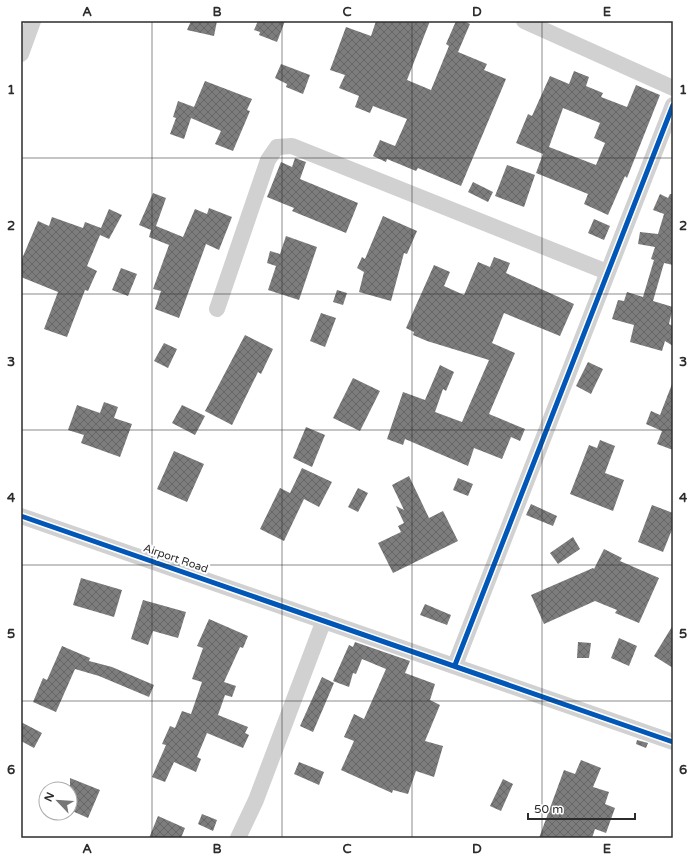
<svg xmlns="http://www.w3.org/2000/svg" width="694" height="859" viewBox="0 0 694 859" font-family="'Varela Round',sans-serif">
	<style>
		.building { fill: url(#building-cross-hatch); fill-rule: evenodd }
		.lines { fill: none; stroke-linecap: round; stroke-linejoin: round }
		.minor { stroke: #d1d1d1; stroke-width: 16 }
		.cycleway-casing { stroke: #fff; stroke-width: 8 }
		.cycleway { stroke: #0057b8; stroke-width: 5 }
		.grid { fill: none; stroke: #2c2c2c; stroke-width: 1; stroke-opacity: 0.55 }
		.labels { text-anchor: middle; stroke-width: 4; stroke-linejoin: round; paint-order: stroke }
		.street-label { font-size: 11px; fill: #2c2c2c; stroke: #fff }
		.neatline { fill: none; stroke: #2c2c2c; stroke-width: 1.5 }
		.grid-label { font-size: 13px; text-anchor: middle; font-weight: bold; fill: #2c2c2c }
	</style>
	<defs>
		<pattern id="building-cross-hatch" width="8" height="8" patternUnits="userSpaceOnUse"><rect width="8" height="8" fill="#7d7d7d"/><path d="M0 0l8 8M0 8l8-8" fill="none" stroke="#676767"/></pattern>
	</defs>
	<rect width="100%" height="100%" fill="#fff"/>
	<!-- building -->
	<path class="building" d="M191 21H217L214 36 187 30Z
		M258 21H285L277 42 259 35 260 32 254 30Z
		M376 21H430L407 80 431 90 449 46 446 44 456 21H464L470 24 458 52 487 64 484 70 506 79 461 186 418 168 416 171 387 159 386 162 373 156 380 140 395 146 407 119 373 106 370 113 355 107 359 96 339 88 345 75 330 70 346 27 371 36Z
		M281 64 310 75 303 94 286 87 287 84 275 78Z
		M574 71 589 77 586 86 603 93 601 97 627 107 636 85 660 95 627 178 625 176 608 215 584 204 588 194 536 173 543 154 516 143 528 114 532 116 550 76 569 84ZM563 108 600 123 594 138 605 143 596 165 549 147Z
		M205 81 252 99 247 110 250 111 233 151 215 144 221 131 191 118 184 139 170 134 176 118 173 117 178 101 194 107Z
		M295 158 306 162 300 179 358 203 346 233 292 211 294 208 267 197 281 162 292 167Z
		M507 165 535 175 524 207 495 196Z
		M473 182 493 192 488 202 468 192Z
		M153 193 166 198 156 226 183 237 195 209 207 214 209 208 232 217 219 250 206 244 179 318 155 309 161 291 153 289 169 245 149 237 151 230 139 225Z
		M660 194 668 198 670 194H673V265L664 263 653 301 673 307 669 324 673 326V346L665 341 662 351 630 342 634 325 612 319 618 300 624 301 627 292 643 297 654 260 651 259 655 247 638 244 640 232 658 234 664 214 653 210Z
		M109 209 122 215 109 239 100 235 87 266 97 271 88 291 85 290 67 337 44 329 58 292 21 277V261L38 221 49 226 52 217 83 228 85 222 101 228Z
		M383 216 417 231 407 254 404 253 391 301 359 292 364 272 357 268 362 257 365 259Z
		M594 219 610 226 604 240 588 233Z
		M286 236 317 247 299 300 268 290 276 266 267 263 270 251 280 254Z
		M494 257 510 263 506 273 574 304 560 336 504 313 492 343 515 353 489 414 525 429 520 441 511 437 502 459 474 448 468 466 405 439 403 445 387 439 403 392 425 400 440 365 454 372 446 391 443 389 435 412 462 422 489 360 427 341 413 335 414 332 406 328 434 265 450 272 444 286 464 295 478 262 490 267Z
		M121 268 137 274 128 296 112 290Z
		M337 290 347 293 343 305 333 302Z
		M321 313 336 318 325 347 310 341Z
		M245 335 273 349 261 374 258 372 232 425 205 411Z
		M164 343 177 349 168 368 154 361Z
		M588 362 603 369 591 394 576 386Z
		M353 378 380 391 360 431 333 418Z
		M672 384 673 385V450L657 444 662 431 646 424 651 411 660 415Z
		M104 402 118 407 114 418 132 424 120 457 81 443 84 435 68 430 77 405 100 413Z
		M182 405 205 416 195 435 172 423Z
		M306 427 325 435 312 467 293 458Z
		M600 440 615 446 605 473 624 480 613 511 570 494 589 445 597 448Z
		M174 451 204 464 187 502 157 489Z
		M302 468 332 482 319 507 304 499 284 541 260 529 280 488 290 493Z
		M409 476 429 518 443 511 458 541 393 573 378 543 401 532 398 526 404 523 396 506 404 510 392 485Z
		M458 478 473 484 468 496 453 490Z
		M358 488 368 493 358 512 348 507Z
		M531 504 557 516 553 526 526 515Z
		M652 505 673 513V527L663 552 638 542Z
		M573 537 580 549 558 564 550 553Z
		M604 549 622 558 620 561 659 578 639 623 615 613 617 610 595 601 544 624 531 595 593 568 594 569Z
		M81 578 122 590 114 617 73 605Z
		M143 600 186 612 178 638 153 631 148 645 131 639Z
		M425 604 451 615 447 625 420 615Z
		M209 619 248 636 243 648 240 647 224 682 236 686 232 697 225 695 218 715 248 727 245 733 249 735 243 748 207 733 197 757 201 759 196 772 174 762 165 782 152 777 166 745 162 744 170 726 175 728 182 711 191 714 202 682 192 679 203 648 197 646Z
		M673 625V668L654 656Z
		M619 638 637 646 629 666 611 658Z
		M355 642 410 661 405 673 435 684 430 700 440 705 425 741 443 746 434 777 416 771 408 794 393 790 392 793 341 770 354 741 344 737 354 714 364 719 386 669 362 659 356 674 353 673 349 687 333 681 349 645 353 647Z
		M578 642 591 643 589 658H577Z
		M62 646 90 658 89 661 112 667 154 685 149 697 99 676 75 669 56 712 33 702 43 678 47 680Z
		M322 677 334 683 313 732 300 726Z
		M21 722 42 733 34 748 21 741Z
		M637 740 648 743 646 748 636 744Z
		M581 760 601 768 593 787 609 792 605 804 615 808 606 833 595 829 592 838H539L564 770 575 774Z
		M299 762 324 772 319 785 294 774Z
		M70 778 100 790 88 818 70 810Z
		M503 779 513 784 501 811 490 806Z
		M202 814 217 820 213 831 198 824Z
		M158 816 185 828 181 838H149Z"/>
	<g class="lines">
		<!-- minor -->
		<path class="minor" d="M524 21 673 88
			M21 54 33 21
			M217 309 268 160 277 147 292 146 607 272
			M21 516 673 742
			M455 665 673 105
			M238 838 256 800 324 620"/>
		<!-- cycleway casing -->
		<g class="cycleway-casing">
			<path id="cycleway" d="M21 516 673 742
				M455 665 673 105"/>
		</g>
		<!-- cycleway -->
		<use href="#cycleway" class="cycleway"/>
	</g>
	<!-- grid -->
	<path class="grid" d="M152 21V838M282 21V838M412 21V838M542 21V838M21 158H673M21 294H673M21 430H673M21 565H673M21 701H673"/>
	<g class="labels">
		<!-- street labels -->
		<g class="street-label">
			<text transform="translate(176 558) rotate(19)" y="4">Airport Road</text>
		</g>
	</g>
	<!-- border -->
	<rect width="694" height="859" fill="none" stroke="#ffffff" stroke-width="44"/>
	<!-- north arrow -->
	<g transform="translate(58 801) rotate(295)"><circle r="19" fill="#ffffff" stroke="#ababab"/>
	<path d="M0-3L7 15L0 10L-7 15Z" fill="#767676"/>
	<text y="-6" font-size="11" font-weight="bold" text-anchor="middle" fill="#2c2c2c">N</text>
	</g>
	<!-- scale -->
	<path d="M528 813v6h107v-6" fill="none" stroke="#2c2c2c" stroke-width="2"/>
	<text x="534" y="813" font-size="12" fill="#2c2c2c" stroke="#ffffff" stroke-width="3" paint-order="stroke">50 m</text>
	<rect x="22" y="22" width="650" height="815" class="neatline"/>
	<g class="grid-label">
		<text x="87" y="16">A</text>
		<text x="217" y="16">B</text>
		<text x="347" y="16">C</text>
		<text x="477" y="16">D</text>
		<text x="607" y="16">E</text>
		<text x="11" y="94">1</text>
		<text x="683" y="94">1</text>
		<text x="11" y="230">2</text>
		<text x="683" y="230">2</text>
		<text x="11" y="366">3</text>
		<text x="683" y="366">3</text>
		<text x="11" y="502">4</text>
		<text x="683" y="502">4</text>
		<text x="11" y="638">5</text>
		<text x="683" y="638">5</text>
		<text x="11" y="774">6</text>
		<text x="683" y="774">6</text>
		<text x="87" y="853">A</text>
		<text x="217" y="853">B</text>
		<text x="347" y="853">C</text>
		<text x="477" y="853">D</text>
		<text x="607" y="853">E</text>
	</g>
</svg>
